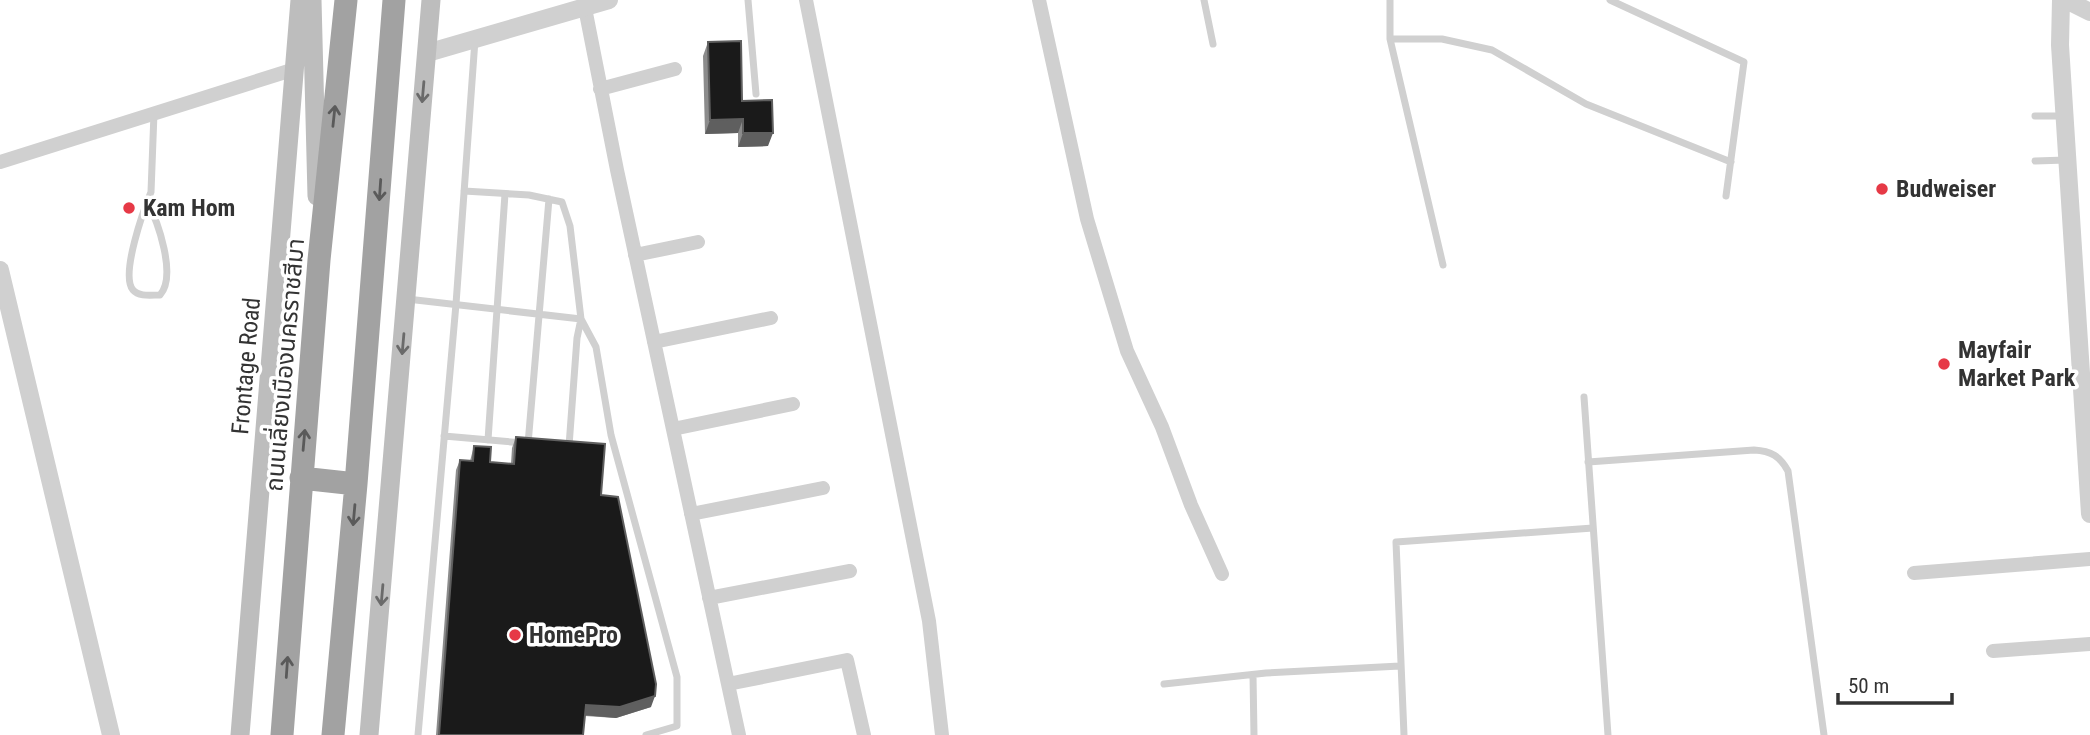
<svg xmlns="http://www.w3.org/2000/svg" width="2090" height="735" viewBox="0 0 2090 735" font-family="'Roboto Condensed','Noto Sans Thai',sans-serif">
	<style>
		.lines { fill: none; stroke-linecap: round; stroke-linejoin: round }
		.service { stroke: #d0d0d0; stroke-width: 7 }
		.minor { stroke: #d0d0d0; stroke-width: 14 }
		.tertiary { stroke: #d0d0d0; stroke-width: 18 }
		.secondary { stroke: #bdbdbd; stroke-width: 19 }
		.trunk { stroke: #a2a2a2; stroke-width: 23 }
		.wall { fill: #8c8c8c }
		.shaded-wall { fill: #5f5f5f }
		.building { fill: #1a1a1a; stroke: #5f5f5f; stroke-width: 2 }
		.oneway { stroke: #6a6a6a }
		.oneway2 { stroke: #5a5a5a }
		.poi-dot { fill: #e63946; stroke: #fff; stroke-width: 2.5 }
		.labels { text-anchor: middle; stroke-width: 7; stroke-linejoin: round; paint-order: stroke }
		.poi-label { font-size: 24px; font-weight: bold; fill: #333; stroke: #fff; text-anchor: start }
		.street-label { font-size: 24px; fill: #333; stroke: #fff }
	</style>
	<rect width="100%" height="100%" fill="#fff"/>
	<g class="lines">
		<!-- service -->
		<path class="service" d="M748 0 756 94
			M1204 0 1213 44
			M1390 0V39L1443 265
			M1610 0 1744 62 1726 196
			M1390 39H1442L1492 50 1586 104 1731 162
			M2035 116H2065
			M2035 161 2066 160
			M464 191 529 195 562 202 570 226 581 319 577 338 569 446
			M147 202C158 221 177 276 160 295 151 295 139 297 133 290 120 275 144 209 151 192L154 113
			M407 299 581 319 596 347 611 435 677 677V726L646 735
			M1584 397 1608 735
			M444 436 523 443
			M488 440 505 194
			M528 444 549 199
			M1588 462 1754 450C1771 451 1780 456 1788 471L1824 735
			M1253 675 1254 735
			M1164 684 1266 673 1400 666
			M418 735 456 304 475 40
			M1404 735 1396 542 1593 528"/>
		<!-- minor -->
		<path class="minor" d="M806 0 929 621 942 735
			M1039 0 1087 219 1127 351 1162 427 1191 505 1222 574
			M585 8 617 170 739 735
			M600 89 675 69
			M0 162 295 69
			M635 255 698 242
			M654 342 771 318
			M673 429 793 404
			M691 514 823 488
			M1914 573 2090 559
			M709 598 850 571
			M1993 651 2090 644
			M728 684 847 660 864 735"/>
		<!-- tertiary -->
		<path class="tertiary" d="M2061 0 2060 45 2090 514
			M2066 0 2090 12
			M427 53 609 0
			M0 270 111 735"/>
		<!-- secondary -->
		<path class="secondary" d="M312 0 317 196
			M240 735 300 0
			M369 735 431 0"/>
		<!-- trunk -->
		<path class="trunk" d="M301 478 356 484
			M282 735 319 260 346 0
			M333 735 356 484 394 0"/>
	</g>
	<!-- wall -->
	<path class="wall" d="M708 42 742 101 768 146 738 147V133L705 134 703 56Z
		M516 437 601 495 651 707 616 718 585 716 583 735H436L456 470 460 460 470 461 474 446 490 462 511 464 512 448Z"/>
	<!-- shaded-wall -->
	<path class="shaded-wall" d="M743 119 738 133 705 134 710 120Z
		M743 133H773L768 146 738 147Z
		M655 696 651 707 616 718 582 715 586 705Z"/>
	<!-- building -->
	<path class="building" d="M741 41 742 101 772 100 773 133H743V119L710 120 708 42Z
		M516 437 605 444 601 495 618 497 656 684 655 696 620 707 586 705 583 735H439L460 460 473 461 474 446 491 447 490 462 514 464Z"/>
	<!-- one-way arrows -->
	<defs><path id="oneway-shaft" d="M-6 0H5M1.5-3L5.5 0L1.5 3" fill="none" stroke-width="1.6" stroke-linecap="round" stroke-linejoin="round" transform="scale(1.75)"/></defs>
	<g class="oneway">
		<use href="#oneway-shaft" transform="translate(423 92) rotate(95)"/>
		<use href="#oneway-shaft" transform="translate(403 344) rotate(95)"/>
		<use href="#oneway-shaft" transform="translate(382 595) rotate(95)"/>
	</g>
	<g class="oneway2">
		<use href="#oneway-shaft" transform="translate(334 116) rotate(-84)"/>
		<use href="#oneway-shaft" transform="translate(380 190) rotate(94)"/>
		<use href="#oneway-shaft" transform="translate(304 440) rotate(-85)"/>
		<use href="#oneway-shaft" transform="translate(354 515) rotate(95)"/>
		<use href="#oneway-shaft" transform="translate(287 667) rotate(-86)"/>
	</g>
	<!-- markers -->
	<g class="poi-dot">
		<circle cx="1882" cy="189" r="7"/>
		<circle cx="129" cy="208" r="7"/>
		<circle cx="1944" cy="364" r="7"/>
		<circle cx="515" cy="635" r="7"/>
	</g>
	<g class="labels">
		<!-- poi labels -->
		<g class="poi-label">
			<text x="1896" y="197">Budweiser</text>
			<text x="143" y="216">Kam Hom</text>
			<text x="1958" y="358">Mayfair<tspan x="1958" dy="28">Market Park</tspan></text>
			<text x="529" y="643">HomePro</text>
		</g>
		<!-- street labels -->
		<g class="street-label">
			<text transform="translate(285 365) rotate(-85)" y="8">ถนนเลี่ยงเมืองนครราชสีมา</text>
			<text transform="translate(246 366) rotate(-85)" y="8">Frontage Road</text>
		</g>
	</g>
	<!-- scale -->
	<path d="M1838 693v10h114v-10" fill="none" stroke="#333333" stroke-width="3.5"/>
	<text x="1848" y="693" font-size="21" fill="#333333" stroke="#ffffff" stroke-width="5" paint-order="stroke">50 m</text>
</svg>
